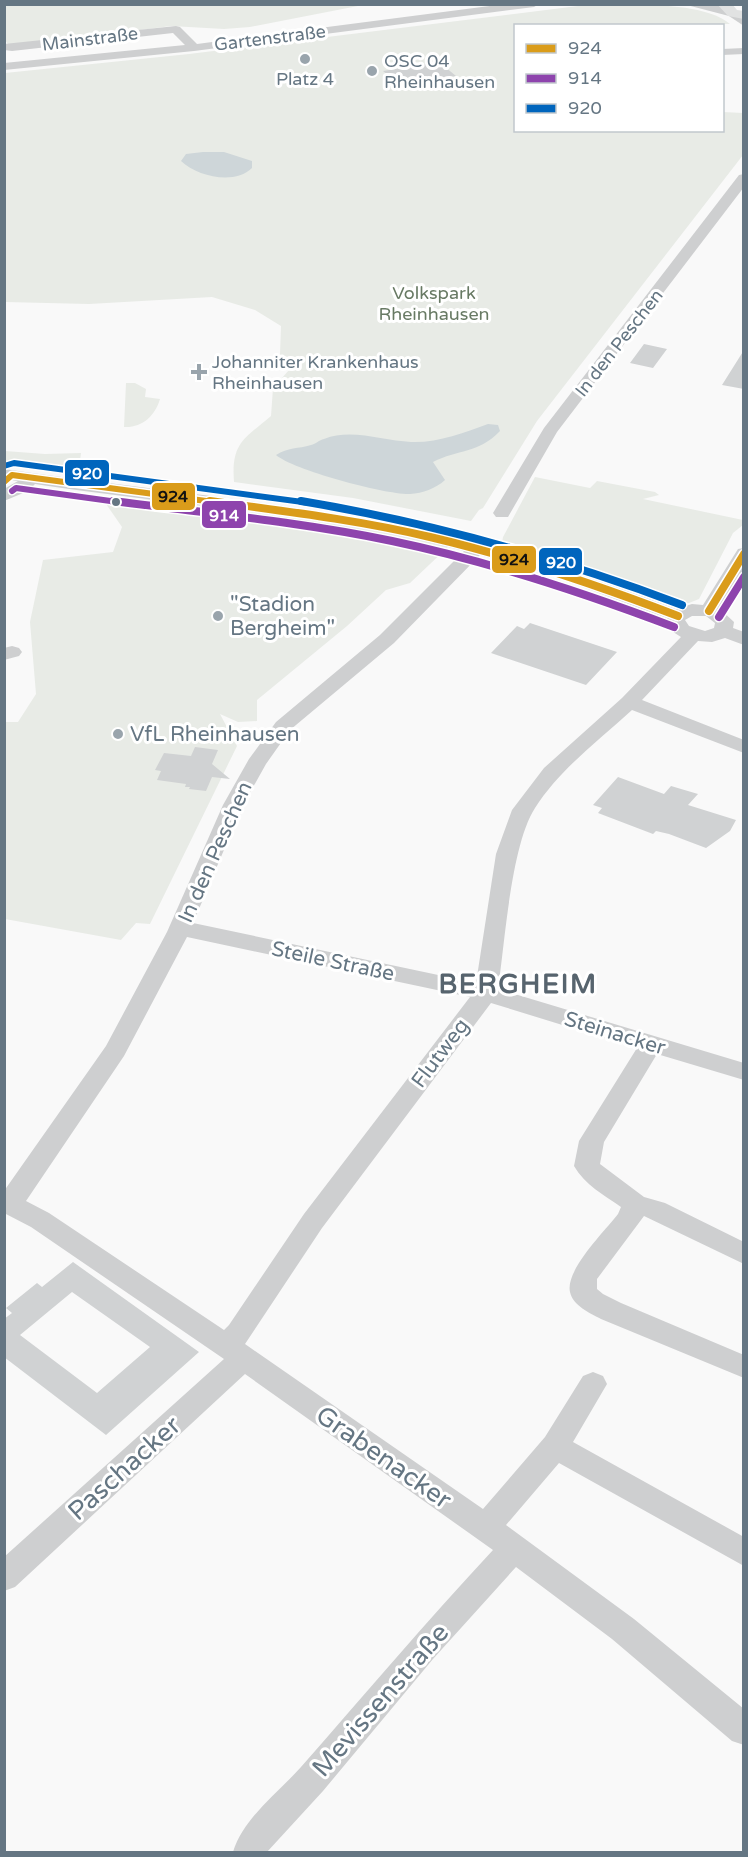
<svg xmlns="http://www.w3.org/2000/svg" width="748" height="1857" viewBox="0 0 748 1857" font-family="'Varela Round',sans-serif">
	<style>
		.green { fill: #e8ebe6 }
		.water { fill: #ced6d9 }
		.building { fill: #d0d2d3; fill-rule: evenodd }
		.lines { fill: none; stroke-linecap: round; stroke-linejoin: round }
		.minor { fill: #cecfd0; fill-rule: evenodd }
		.major { fill: #e1e2e2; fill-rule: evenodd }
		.bus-1-far1-casing { stroke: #fff; stroke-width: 9 }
		.bus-1-casing { stroke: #fff; stroke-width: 11 }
		.bus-2-far1-casing { stroke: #fff; stroke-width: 9 }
		.bus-2-casing { stroke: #fff; stroke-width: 11 }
		.bus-3-far1-casing { stroke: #fff; stroke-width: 9 }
		.bus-3-casing { stroke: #fff; stroke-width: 11 }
		.bus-1-far1 { stroke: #da9c1a; stroke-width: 6 }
		.bus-1 { stroke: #da9c1a; stroke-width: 8 }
		.bus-2-far1 { stroke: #8e44ad; stroke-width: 6 }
		.bus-2 { stroke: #8e44ad; stroke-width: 8 }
		.bus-3-far1 { stroke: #0065bd; stroke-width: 6 }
		.bus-3 { stroke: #0065bd; stroke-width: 8 }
		.poi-dot { fill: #99a4ac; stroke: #fff; stroke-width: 2 }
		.bus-dot { fill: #657683; stroke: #fff; stroke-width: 2 }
		.labels { text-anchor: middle; stroke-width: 6; stroke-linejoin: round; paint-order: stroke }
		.far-street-label { font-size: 18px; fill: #657683; stroke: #fff }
		.far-poi-label { font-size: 18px; fill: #657683; stroke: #fff; text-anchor: start }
		.far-park-label { font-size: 18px; fill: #687a64; stroke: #fff }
		.poi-label { font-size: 21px; fill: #657683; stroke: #fff; text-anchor: start }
		.street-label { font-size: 21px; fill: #657683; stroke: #fff }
		.near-street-label { font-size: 26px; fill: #657683; stroke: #fff }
		.district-label { font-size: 27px; font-weight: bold; letter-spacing: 1.5px; fill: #57646e; stroke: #fff }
		.line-badge { stroke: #fff; stroke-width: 2 }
		.badge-label { font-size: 16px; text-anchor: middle; font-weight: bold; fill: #fff }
		.pale-badge-label { font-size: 16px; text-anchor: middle; font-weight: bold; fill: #111 }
	</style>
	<rect width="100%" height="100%" fill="#f9f9f9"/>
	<!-- green -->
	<path class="green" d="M4 5H363L250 27 224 29 171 26 10 47 5 40Z
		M586 5C622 5 702 0 730 24L516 26V130H722L723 112 743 113V155L537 421 483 508 479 510 471 521 353 498 234 482C231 443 244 439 271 416L273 388 289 370 280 354 281 326 255 310 212 297 89 304 5 302V73L189 54Z
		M126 383H135L146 389 145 397 160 399C155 416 142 428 124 427Z
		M5 451 45 454 81 453 78 476 5 465Z
		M535 477 590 488 597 481 655 492 659 495 643 499 743 520V525L733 533 699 599 689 603 670 602 653 592 622 580 502 543 503 537Z
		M157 498 389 532 449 546 410 583 386 590 347 626 257 700V721L238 722 220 714 237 746 150 924 136 923 121 940 5 919V722H18L36 694 30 622 43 560 113 552 122 527 104 501Z"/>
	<!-- water -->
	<path class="water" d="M203 152H224L252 161V168C235 185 198 177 181 161L186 154Z
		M488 424 498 425 500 431C478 454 458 449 433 462L445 480C435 489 423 493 410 494 387 495 293 470 276 455 288 447 298 449 311 445 316 444 319 440 324 439 352 428 383 441 411 442 438 443 463 433 488 424Z"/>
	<!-- building -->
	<path class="building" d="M439 62 456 76 399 84 383 71Z
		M644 344 667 349 653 368 630 363Z
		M744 350V389L722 385Z
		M530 623 617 652 586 685 491 653 517 626 524 629Z
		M195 747 218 750 212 764 230 779 212 777 206 791 189 789 190 787H185L186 784 157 780 161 771 155 770 164 753 191 756Z
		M618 777 664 794 671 786 698 794 688 805 736 820 730 831 706 848 669 834 656 831 653 834 598 813 602 808 593 805Z
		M73 1262 199 1352 106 1435 4 1357V1319L12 1313 6 1308 37 1283 42 1287ZM72 1292 150 1347 97 1393 20 1335Z"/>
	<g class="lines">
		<!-- minor -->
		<path class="minor" d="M505 4H539L534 7 194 51 4 70V63L185 45 173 33 12 51 4 50V44L176 26 180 27 197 44Z
			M683 4C702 4 728 3 744 17V26L729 16Z
			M744 48V54L722 55V49Z
			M744 174V187L557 432 508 517H496L493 513 544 428 739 175Z
			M4 469C133 488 263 499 390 524 488 542 583 573 676 609L692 604 703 605 738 549 744 548V569L720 609 734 622 733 628 744 632V645L725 638 712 642 698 641 642 700 744 740V753L632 710C598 741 560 769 535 808 511 845 505 942 498 989L744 1063V1080L657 1054 604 1142 600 1164 644 1197 665 1203 744 1242V1264L644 1216 597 1279V1289L603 1294 621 1303 744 1355V1378L601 1319C590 1313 573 1306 570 1292 565 1270 605 1231 618 1214L621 1207C604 1195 585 1185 574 1166L579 1141 637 1048 491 1003 322 1228 245 1344 483 1509 545 1437 583 1376 593 1372 603 1376 607 1384 573 1442 744 1537V1566L559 1463 506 1525 634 1619 744 1709V1745L732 1741 612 1639 516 1567 433 1659 323 1791 267 1852H233C244 1817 277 1794 301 1767 365 1694 427 1621 493 1550L245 1374 15 1587 4 1591V1557L224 1359 31 1227 4 1213V1191L106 1046 167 932 223 805 249 759 276 722 380 635 464 551C324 513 178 506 35 484L28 491 4 501V489L18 481 4 479ZM480 555 566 581 667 618 670 630 681 637 622 698 544 768 512 810 496 854 476 983 193 923 243 805 266 764 290 730 394 643ZM692 616H706L715 623 714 628 705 631 689 626 685 620ZM187 937 470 997 304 1214 229 1325 224 1330 49 1213 26 1201 124 1056Z
			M12 646 19 648 22 652 19 656 4 660V648Z"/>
		<!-- major -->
		<path class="major" d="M717 4H732L737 10 744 11V19L728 16Z"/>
		<!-- bus-1-far1 casing -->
		<g class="bus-1-far1-casing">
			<path id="bus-1-far1" d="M4 482 12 475 221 503"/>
		</g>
		<!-- bus-1 casing -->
		<g class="bus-1-casing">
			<path id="bus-1" d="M210 501C283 511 358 520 430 537 515 557 597 585 678 616
				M709 611 744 554"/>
		</g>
		<!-- bus-2-far1 casing -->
		<g class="bus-2-far1-casing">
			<path id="bus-2-far1" d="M12 491 16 488 125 503"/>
		</g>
		<!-- bus-2 casing -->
		<g class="bus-2-casing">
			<path id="bus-2" d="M113 501C206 513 300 522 392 541 488 561 582 592 674 627
				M719 617 744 577"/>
		</g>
		<!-- bus-3-far1 casing -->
		<g class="bus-3-far1-casing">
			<path id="bus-3-far1" d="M4 466 14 463 310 503"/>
		</g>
		<!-- bus-3 casing -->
		<g class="bus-3-casing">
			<path id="bus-3" d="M301 501C433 523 558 558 682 605"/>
		</g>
		<!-- bus-1-far1 -->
		<use href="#bus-1-far1" class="bus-1-far1"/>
		<!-- bus-1 -->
		<use href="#bus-1" class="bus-1"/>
		<!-- bus-2-far1 -->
		<use href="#bus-2-far1" class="bus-2-far1"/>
		<!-- bus-2 -->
		<use href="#bus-2" class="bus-2"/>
		<!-- bus-3-far1 -->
		<use href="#bus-3-far1" class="bus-3-far1"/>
		<!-- bus-3 -->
		<use href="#bus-3" class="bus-3"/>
	</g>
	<!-- markers -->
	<g class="poi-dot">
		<circle cx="305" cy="59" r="6"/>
		<circle cx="372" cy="71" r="6"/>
		<path d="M196 363h6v6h6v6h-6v6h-6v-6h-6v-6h6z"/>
		<circle cx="218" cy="616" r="6"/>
		<circle cx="118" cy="734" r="6"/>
	</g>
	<circle class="bus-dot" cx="116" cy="502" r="5"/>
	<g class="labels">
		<!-- far-street labels -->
		<g class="far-street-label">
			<text transform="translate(270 38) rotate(-7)" y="6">Gartenstraße</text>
			<text transform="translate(90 39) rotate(-7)" y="6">Mainstraße</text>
			<text transform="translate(619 343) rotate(-52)" y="6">In den Peschen</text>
		</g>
		<!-- far-poi labels -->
		<g class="far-poi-label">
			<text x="384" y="67">OSC 04<tspan x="384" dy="21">Rheinhausen</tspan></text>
			<text x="305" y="85" text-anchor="middle">Platz 4</text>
			<text x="212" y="368">Johanniter Krankenhaus<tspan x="212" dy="21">Rheinhausen</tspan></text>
		</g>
		<!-- far-park labels -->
		<g class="far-park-label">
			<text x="434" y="299">Volkspark<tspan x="434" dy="21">Rheinhausen</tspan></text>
		</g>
		<!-- poi labels -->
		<g class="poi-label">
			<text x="230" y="611">"Stadion<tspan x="230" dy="24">Bergheim"</tspan></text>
			<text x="130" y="741">VfL Rheinhausen</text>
		</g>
		<!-- street labels -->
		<g class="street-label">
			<text transform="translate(215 852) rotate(-66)" y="7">In den Peschen</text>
			<text transform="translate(333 961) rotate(12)" y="7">Steile Straße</text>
			<text transform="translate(615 1033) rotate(17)" y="7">Steinacker</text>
			<text transform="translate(440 1053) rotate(-53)" y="7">Flutweg</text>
		</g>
		<!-- near-street labels -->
		<g class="near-street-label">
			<text transform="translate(384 1457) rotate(35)" y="9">Grabenacker</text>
			<text transform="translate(124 1468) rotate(-42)" y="9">Paschacker</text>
			<text transform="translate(380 1700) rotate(-49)" y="9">Mevissenstraße</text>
		</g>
		<!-- district labels -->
		<g class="district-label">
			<text x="518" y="993">BERGHEIM</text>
		</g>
	</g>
	<g class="line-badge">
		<rect x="64" y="459" width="46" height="28" rx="6" fill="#0065bd"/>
		<rect x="151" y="482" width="45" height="29" rx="6" fill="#da9c1a"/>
		<rect x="201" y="500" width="46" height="29" rx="6" fill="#8e44ad"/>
		<rect x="491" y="545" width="46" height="29" rx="6" fill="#da9c1a"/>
		<rect x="538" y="547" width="45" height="29" rx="6" fill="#0065bd"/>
	</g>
	<g class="badge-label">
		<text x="87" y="479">920</text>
		<text x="224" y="521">914</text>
		<text x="561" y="568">920</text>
	</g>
	<g class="pale-badge-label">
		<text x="173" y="502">924</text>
		<text x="514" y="565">924</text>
	</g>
	<!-- border -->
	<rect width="748" height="1857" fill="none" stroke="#657683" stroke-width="12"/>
	<!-- legend -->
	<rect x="514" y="24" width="210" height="108" fill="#ffffff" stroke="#c1c8cd" stroke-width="1.5"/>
	<rect x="526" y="44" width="30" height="9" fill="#da9c1a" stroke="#c1c8cd" stroke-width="1.5"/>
	<text x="568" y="54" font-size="18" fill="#657683">924</text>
	<rect x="526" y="74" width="30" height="9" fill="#8e44ad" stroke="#c1c8cd" stroke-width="1.5"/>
	<text x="568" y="84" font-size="18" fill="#657683">914</text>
	<rect x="526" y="104" width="30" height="9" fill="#0065bd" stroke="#c1c8cd" stroke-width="1.5"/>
	<text x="568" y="114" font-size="18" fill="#657683">920</text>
</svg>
